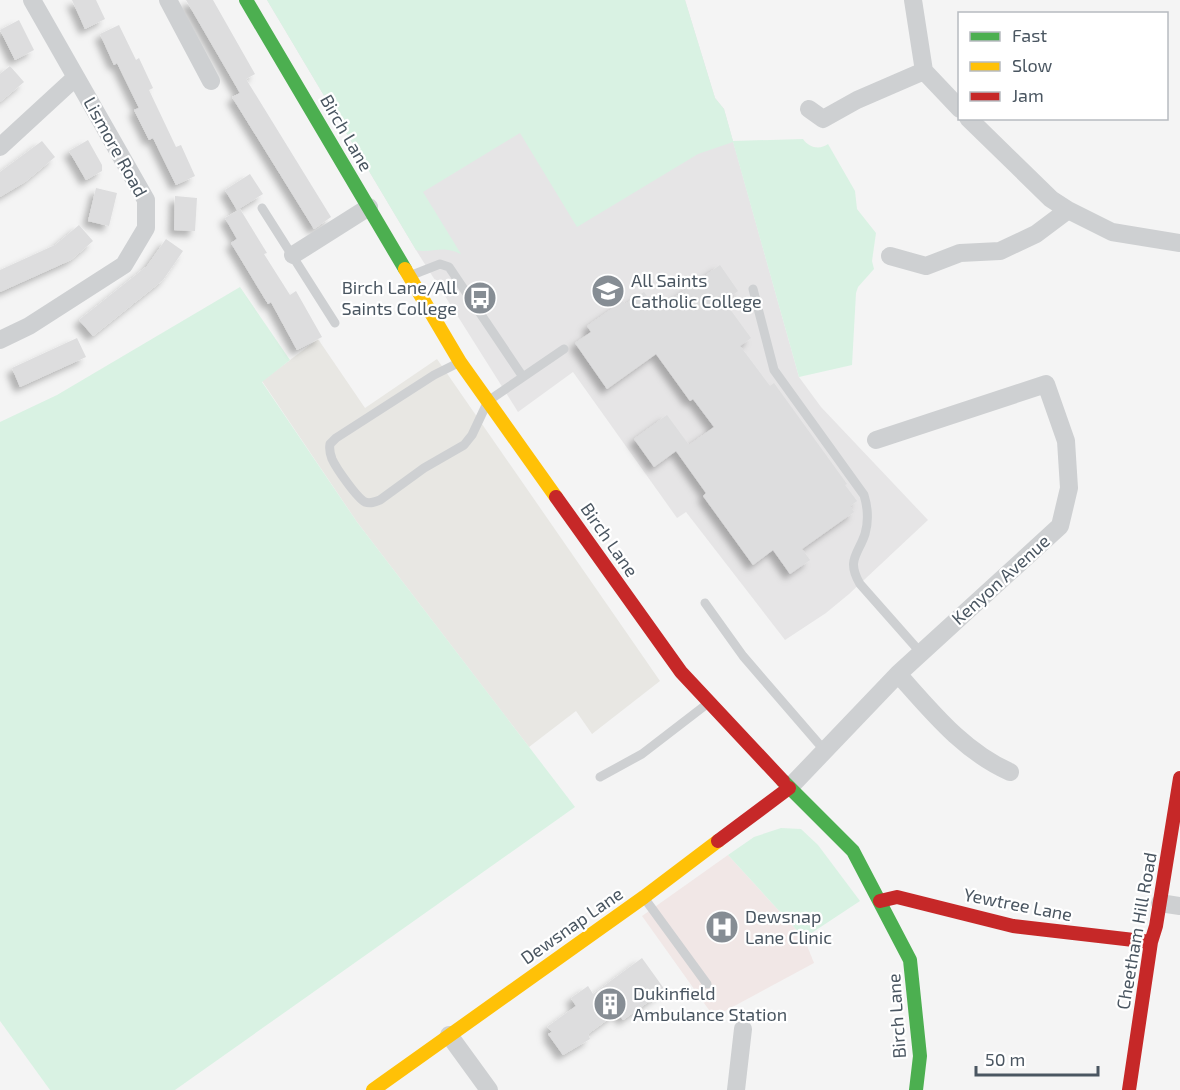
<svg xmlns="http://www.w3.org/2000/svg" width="1180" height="1090" viewBox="0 0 1180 1090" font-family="'Exo 2',sans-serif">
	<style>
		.commercial { fill: #e8e7e3 }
		.education { fill: #e6e5e6 }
		.medical { fill: #f1e7e6 }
		.green { fill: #d9f2e3 }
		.building { fill: #ddddde; filter: url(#shadow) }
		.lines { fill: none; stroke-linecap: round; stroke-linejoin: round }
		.lane { stroke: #ced0d2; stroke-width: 9 }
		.street { stroke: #ced0d2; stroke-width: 18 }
		.fast { stroke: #4caf50; stroke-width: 14 }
		.slow { stroke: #ffc107; stroke-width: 14 }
		.jam { stroke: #c62828; stroke-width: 14 }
		.labels { text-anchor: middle; stroke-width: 4.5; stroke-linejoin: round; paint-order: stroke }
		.street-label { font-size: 18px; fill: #4a5661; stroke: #fff }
		.poi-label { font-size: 18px; fill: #4a5661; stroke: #fff; text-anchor: start }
	</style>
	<defs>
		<filter id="shadow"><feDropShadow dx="-5.5" dy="5.5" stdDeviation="3" flood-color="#0004"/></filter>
	</defs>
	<rect width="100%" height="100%" fill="#f4f4f4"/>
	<!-- commercial -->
	<path class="commercial" d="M318 339 365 408 437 359 660 681 592 734 576 711 529 747 357 522 262 381Z"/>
	<!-- education -->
	<path class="education" d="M267 0H685L715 98 724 109 799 377 821 407 928 520 849 594 826 613 785 640 686 512 677 518 573 372 518 412 416 250Z"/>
	<!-- medical -->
	<path class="medical" d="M728 855 804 938 814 963 714 1017 642 916Z"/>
	<!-- green -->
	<path class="green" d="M267 0H685L715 98 724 109 733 141 803 139C809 148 820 150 828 144L855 191 857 209 876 233 872 261 874 269 858 287 856 293 852 365 799 377 733 142 698 154 577 227 520 133 423 192 461 254C440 244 432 254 416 250Z
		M240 287 290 360 262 382 357 522 575 807 175 1090H50L0 1021V422L57 395Z
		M781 828 801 829 818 845 860 901 804 938 728 855 754 837Z"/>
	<!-- building -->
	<path class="building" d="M72 0H96L105 19 85 29Z
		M186 0H213L255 74 246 79 331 217 314 229 232 97 240 93Z
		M19 20 34 50 15 60 0 30Z
		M119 25 136 60 139 58 153 88 149 90 176 147 181 145 195 176 176 185 153 138 149 140 134 110 139 108 117 63 114 65 100 34Z
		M10 66 24 82 0 102V74Z
		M88 140 102 165V171L86 180 69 151Z
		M42 141 55 157 25 182 0 197V172Z
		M250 174 263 194 237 210 225 190Z
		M96 188 117 193 109 226 88 221Z
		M175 196 197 198 195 231 174 230Z
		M240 209 267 253 264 254 290 295 296 291 322 337 297 350 271 302 268 304 231 243 237 239 225 218Z
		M79 225 93 241 71 260 0 292V270L55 245Z
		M166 239 183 251 163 280 93 336 79 320 147 266Z
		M720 265 738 291 724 301 751 338 740 346 770 386 774 383 847 484 845 485 857 501 850 506 854 512 802 549 810 560 790 574 773 550 753 565 703 496 706 493 676 451 654 467 634 439 667 415 689 445 714 427 693 399 690 401 656 354 607 389 575 343 591 332 587 326 623 301 625 304 644 292 657 310Z
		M77 338 86 357 20 387 12 368Z
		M642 958 665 990 623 1020 618 1012 588 1034 590 1039 563 1055 548 1034 552 1032 547 1027 576 1006 571 998 588 986 593 994Z"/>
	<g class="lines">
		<!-- lane -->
		<path class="lane" d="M262 208 335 323
			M412 275 440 264 449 267 523 377
			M753 289 774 370 864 495C868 508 869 520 865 534 858 555 846 560 860 584L921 653
			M458 363 434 375 336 438 330 444C329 450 330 454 332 459 336 468 357 498 365 502 370 504 375 502 380 500L424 468 464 445 472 435 488 401 564 349
			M705 603 743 656 825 751
			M600 777 642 754 707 704
			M645 899 707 984"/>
		<!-- street -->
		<path class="street" d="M168 0 211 81
			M913 0 924 71 960 109
			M809 109 823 119 857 100 924 71
			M968 118 1051 199 1068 210 1112 232 1180 243
			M0 147 76 77
			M293 255 369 207
			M890 256 926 266 960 253 1000 251 1036 234 1068 210
			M0 340 29 326 124 265 146 228V200L32 0
			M898 674C932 712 963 751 1010 772
			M789 788 898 674 1060 526 1069 488 1066 441 1046 384 876 440
			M1160 903 1180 906
			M449 1035 489 1090
			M736 1090 743 1029"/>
		<!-- fast -->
		<path class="fast" d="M246 0 405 269
			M783 781 853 851 910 960 920 1056 916 1090"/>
		<!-- slow -->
		<path class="slow" d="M405 269 460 362 556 497
			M373 1090 644 897 718 841"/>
		<!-- jam -->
		<path class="jam" d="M556 497 681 672 783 781
			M718 841 789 788
			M880 901 897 897 1013 926 1151 942
			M1129 1090 1151 942 1156 926 1180 778"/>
	</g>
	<!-- icons -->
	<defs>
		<g id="school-disc" transform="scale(1.725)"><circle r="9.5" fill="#868d94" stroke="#fff"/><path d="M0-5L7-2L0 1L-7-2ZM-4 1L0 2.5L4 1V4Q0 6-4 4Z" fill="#fff"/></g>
		<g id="bus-disc" transform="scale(1.725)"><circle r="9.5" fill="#868d94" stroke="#fff"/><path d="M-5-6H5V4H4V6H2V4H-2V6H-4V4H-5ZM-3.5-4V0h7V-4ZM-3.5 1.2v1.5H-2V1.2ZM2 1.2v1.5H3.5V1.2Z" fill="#fff"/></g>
		<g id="hospital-disc" transform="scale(1.725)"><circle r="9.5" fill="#868d94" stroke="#fff"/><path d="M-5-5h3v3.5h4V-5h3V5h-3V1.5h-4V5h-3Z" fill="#fff"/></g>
		<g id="building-disc" transform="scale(1.725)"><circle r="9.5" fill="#868d94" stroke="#fff"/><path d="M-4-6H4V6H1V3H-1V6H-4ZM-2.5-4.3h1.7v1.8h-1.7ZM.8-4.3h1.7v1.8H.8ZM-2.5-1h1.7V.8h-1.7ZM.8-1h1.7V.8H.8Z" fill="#fff"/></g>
	</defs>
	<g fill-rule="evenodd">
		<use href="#school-disc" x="608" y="291"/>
		<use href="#bus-disc" x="480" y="298"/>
		<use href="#hospital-disc" x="722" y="927"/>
		<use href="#building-disc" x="610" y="1004"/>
	</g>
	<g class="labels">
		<!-- street labels -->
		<g class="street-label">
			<text transform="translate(346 133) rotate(60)" y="6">Birch Lane</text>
			<text transform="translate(115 147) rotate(61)" y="6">Lismore Road</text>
			<text transform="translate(609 540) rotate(55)" y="6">Birch Lane</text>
			<text transform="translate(1001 580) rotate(-42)" y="6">Kenyon Avenue</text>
			<text transform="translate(1018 905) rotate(11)" y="6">Yewtree Lane</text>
			<text transform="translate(572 926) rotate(-35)" y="6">Dewsnap Lane</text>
			<text transform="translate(1137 931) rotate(-80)" y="6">Cheetham Hill Road</text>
			<text transform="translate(897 1016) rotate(-94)" y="6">Birch Lane</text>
		</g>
		<!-- poi labels -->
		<g class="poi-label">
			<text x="631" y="287">All Saints<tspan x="631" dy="21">Catholic College</tspan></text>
			<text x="457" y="294" text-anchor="end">Birch Lane/All<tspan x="457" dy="21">Saints College</tspan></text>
			<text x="745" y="923">Dewsnap<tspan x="745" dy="21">Lane Clinic</tspan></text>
			<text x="633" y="1000">Dukinfield<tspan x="633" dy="21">Ambulance Station</tspan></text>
		</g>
	</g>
	<!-- legend -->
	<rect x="958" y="12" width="210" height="108" fill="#ffffff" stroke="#b7bbc0" stroke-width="1.5"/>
	<rect x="970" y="32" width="30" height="9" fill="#4caf50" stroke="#b7bbc0" stroke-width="1.5"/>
	<text x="1012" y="42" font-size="18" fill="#4a5661">Fast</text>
	<rect x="970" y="62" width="30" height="9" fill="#ffc107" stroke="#b7bbc0" stroke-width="1.5"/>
	<text x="1012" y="72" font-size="18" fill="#4a5661">Slow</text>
	<rect x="970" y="92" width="30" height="9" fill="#c62828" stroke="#b7bbc0" stroke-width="1.5"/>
	<text x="1012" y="102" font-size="18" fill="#4a5661">Jam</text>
	<!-- scale -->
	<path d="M976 1066v9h122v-9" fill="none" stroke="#4a5661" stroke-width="3"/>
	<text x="985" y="1066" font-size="18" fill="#4a5661" stroke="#ffffff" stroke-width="4.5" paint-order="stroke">50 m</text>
</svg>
